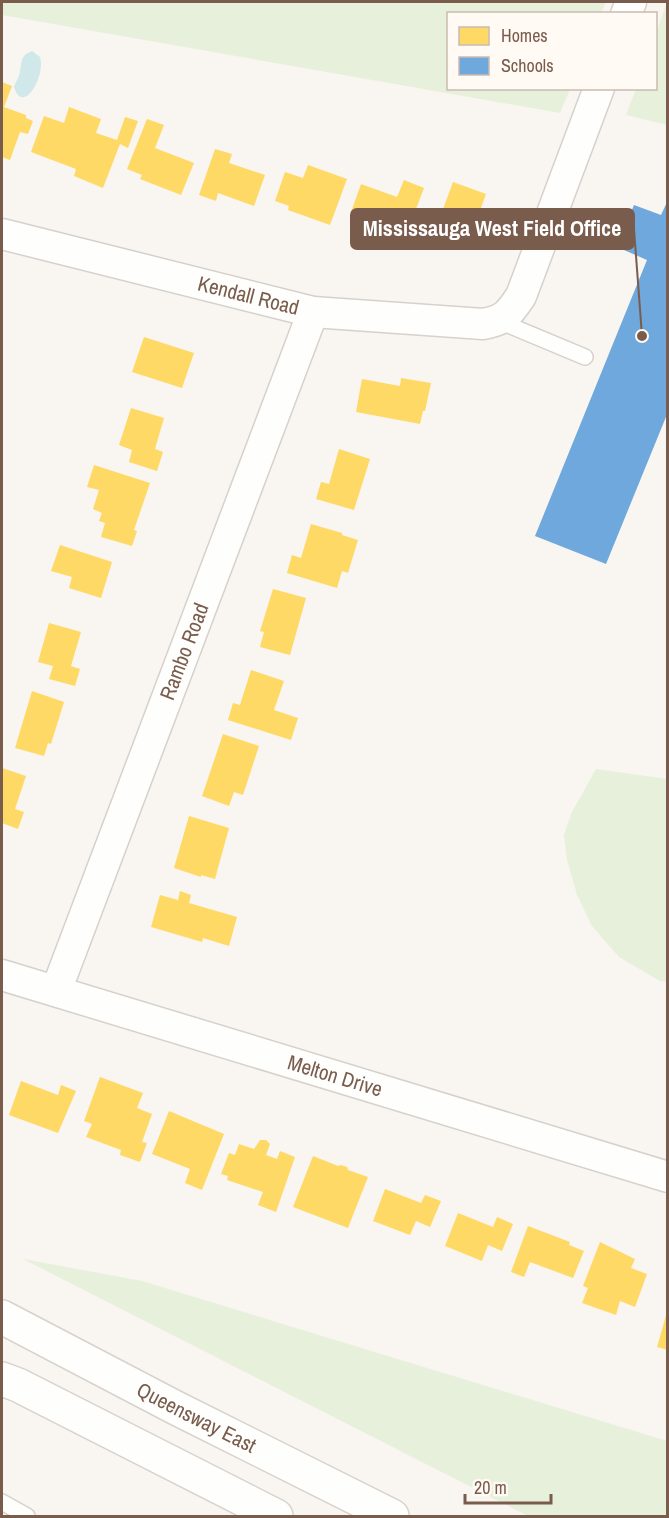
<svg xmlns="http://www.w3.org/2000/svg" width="669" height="1518" viewBox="0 0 669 1518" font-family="'Archivo Narrow',sans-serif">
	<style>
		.green { fill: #e7f0db }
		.water { fill: #d0e8ea }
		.homes { fill: #ffd966 }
		.schools { fill: #6fa8dc }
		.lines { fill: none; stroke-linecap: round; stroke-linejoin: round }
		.lane-casing { stroke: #d7d1cb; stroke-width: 18 }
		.street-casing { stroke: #d7d1cb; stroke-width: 33 }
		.secondary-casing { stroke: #d9d2cb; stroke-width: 36 }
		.lane { stroke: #fefefd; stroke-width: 15 }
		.street { stroke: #fefefd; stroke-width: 30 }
		.secondary { stroke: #fefefd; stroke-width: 33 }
		.labels { text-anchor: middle; stroke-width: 6; stroke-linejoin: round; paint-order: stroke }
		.street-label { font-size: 21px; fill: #7a5c4d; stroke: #fffaf3 }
		.leader { fill: none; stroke: #7a5c4d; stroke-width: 2 }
		.callout-dot { fill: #7a5c4d; stroke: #fffaf3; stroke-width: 2 }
		.callout { fill: #7a5c4d; stroke: #7a5c4d; stroke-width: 2 }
		.callout-label { font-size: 22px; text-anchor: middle; font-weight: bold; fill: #fff }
	</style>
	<rect width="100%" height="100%" fill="#f9f5f0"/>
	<!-- green -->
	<path class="green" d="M2 2H606L601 13 448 14V88L570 89 560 113 2 15Z
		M667 2H668L667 125 626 115 636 89 656 88V33Z
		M596 769 667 779V982L660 981 619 957 592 926 577 895 567 860 564 835 572 812Z
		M23 1259 142 1281 667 1441V1516H528Z"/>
	<!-- water -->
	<path class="water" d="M32 51 40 57C46 76 23 116 14 87 16 81 19 77 20 72 22 61 20 56 32 51Z"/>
	<!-- homes -->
	<path class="homes" d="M2 82 12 86 4 107 26 115V118L33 121 28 134 20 132 10 160 2 157Z
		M69 107 101 119 96 133 117 140 125 117 138 121 128 148 120 144 103 188 74 176 76 169 31 152 44 116 64 123Z
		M147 119 164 125 155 148 194 163 181 195 140 179 142 175 127 169Z
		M215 149 232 154 229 163 265 175 254 206 218 193 216 201 199 195Z
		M308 165 347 179 330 225 288 210 289 206 275 201 285 172 303 178Z
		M404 180 424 188 405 238 363 222 365 217 351 212 361 184 397 197Z
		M453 182 486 194 468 243 435 231Z
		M144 337 194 353 182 388 132 372Z
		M401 378 431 383 425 411H423L420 424 356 412 362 379 400 386Z
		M131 408 164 418 155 449 163 452 157 471 129 462 132 450 119 445Z
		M339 449 370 459 354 510 316 499 321 482 329 484Z
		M94 465 150 483 134 530 137 531 132 546 101 537 105 523 99 521 102 513 93 509 99 490 87 487Z
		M311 524 342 533V535L358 540 348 573 342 571 337 588 287 573 292 555 301 558Z
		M60 545 112 562 101 598 69 588 72 577 51 571Z
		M273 589 306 598 290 655 260 647 264 632 260 631Z
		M49 623 81 632 71 666 80 669 75 686 49 679 53 666 38 662Z
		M251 670 284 681 274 710 298 718 291 740 228 720 233 703 240 705Z
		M32 691 64 702 51 744 48 743 44 756 15 748Z
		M223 734 259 746 243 795 234 792 229 806 202 796Z
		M2 768 26 776 15 809 24 812 18 829 2 823Z
		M189 816 229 828 215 879 201 875V877L174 868Z
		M180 891 191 895 189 903 237 917 229 946 203 938 202 942 151 927 160 895 178 900Z
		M100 1077 143 1093 137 1108 152 1114 142 1142 147 1143 140 1162 120 1155 121 1150 86 1137 92 1124 84 1121Z
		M21 1081 58 1095 61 1085 76 1091 58 1133 9 1115Z
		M169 1111 224 1134 202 1190 185 1183 190 1169 152 1154Z
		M260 1140H266L270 1144 266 1155 277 1159 280 1151 295 1157 276 1212 258 1205 263 1192 227 1180 228 1176 221 1174 229 1153 235 1155 239 1144 254 1149Z
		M313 1156 338 1166 341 1165 347 1167 348 1170 368 1177 348 1228 293 1207Z
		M385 1189 421 1203 425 1195 441 1201 430 1227 416 1221 410 1235 373 1221Z
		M458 1213 493 1227 497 1217 513 1224 502 1251 488 1245 482 1261 445 1246Z
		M528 1226 570 1242 569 1245 584 1251 573 1278 530 1262 524 1277 511 1272Z
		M600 1242 635 1259 631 1268 647 1274 635 1307 620 1301 616 1315 582 1303 588 1288 583 1286Z
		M667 1312H668V1350L657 1347Z"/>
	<!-- schools -->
	<path class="schools" d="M668 200V412L606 564 535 536 647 260 617 247 634 205 661 215Z"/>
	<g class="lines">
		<!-- lane casing -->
		<g class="lane-casing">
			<path id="lane" d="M499 321 585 357
				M2 1502 27 1516"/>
		</g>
		<!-- street casing -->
		<g class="street-casing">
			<g id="street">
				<path d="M626 14 631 2"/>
				<path id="s1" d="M2 234 313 312 483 324C505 320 509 314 521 296L599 88"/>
				<path id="s2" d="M2 975 668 1177"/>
				<path id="s3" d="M56 991 313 312"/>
			</g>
		</g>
		<!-- secondary casing -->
		<g class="secondary-casing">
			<g id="secondary">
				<path id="s4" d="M2 1317 176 1408 392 1516"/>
				<path d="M2 1379 18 1385 276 1516"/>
			</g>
		</g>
		<!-- lane -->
		<use href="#lane" class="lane"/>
		<!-- street -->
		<use href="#street" class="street"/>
		<!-- secondary -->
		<use href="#secondary" class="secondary"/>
	</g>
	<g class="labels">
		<!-- street labels -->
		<g class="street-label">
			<text dy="7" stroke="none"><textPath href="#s1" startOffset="254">Kendall Road</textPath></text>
			<text dy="7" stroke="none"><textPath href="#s3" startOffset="363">Rambo Road</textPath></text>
			<text dy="7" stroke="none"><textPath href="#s2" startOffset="348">Melton Drive</textPath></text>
			<text dy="7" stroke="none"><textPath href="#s4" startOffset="219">Queensway East</textPath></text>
		</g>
	</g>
	<!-- callouts -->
	<path class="leader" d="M642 336L634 229"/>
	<circle class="callout-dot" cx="642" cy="336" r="6"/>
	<rect class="callout" x="351" y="209" width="283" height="40" rx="6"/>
	<g class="callout-label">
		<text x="492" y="236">Mississauga West Field Office</text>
	</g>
	<!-- border -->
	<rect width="669" height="1518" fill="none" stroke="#7a5c4d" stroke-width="6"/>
	<!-- legend -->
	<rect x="447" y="12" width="210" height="78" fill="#fffaf3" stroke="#cabbb1" stroke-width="1.5"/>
	<rect x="459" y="27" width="30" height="18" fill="#ffd966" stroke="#cabbb1" stroke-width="1.5"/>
	<text x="501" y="42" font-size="18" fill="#7a5c4d">Homes</text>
	<rect x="459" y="57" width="30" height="18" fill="#6fa8dc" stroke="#cabbb1" stroke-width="1.5"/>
	<text x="501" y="72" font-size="18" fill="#7a5c4d">Schools</text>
	<!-- scale -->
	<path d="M465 1494v9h86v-9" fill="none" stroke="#7a5c4d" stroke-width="3"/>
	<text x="474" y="1494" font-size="18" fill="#7a5c4d" stroke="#fffaf3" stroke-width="4.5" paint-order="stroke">20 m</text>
</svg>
